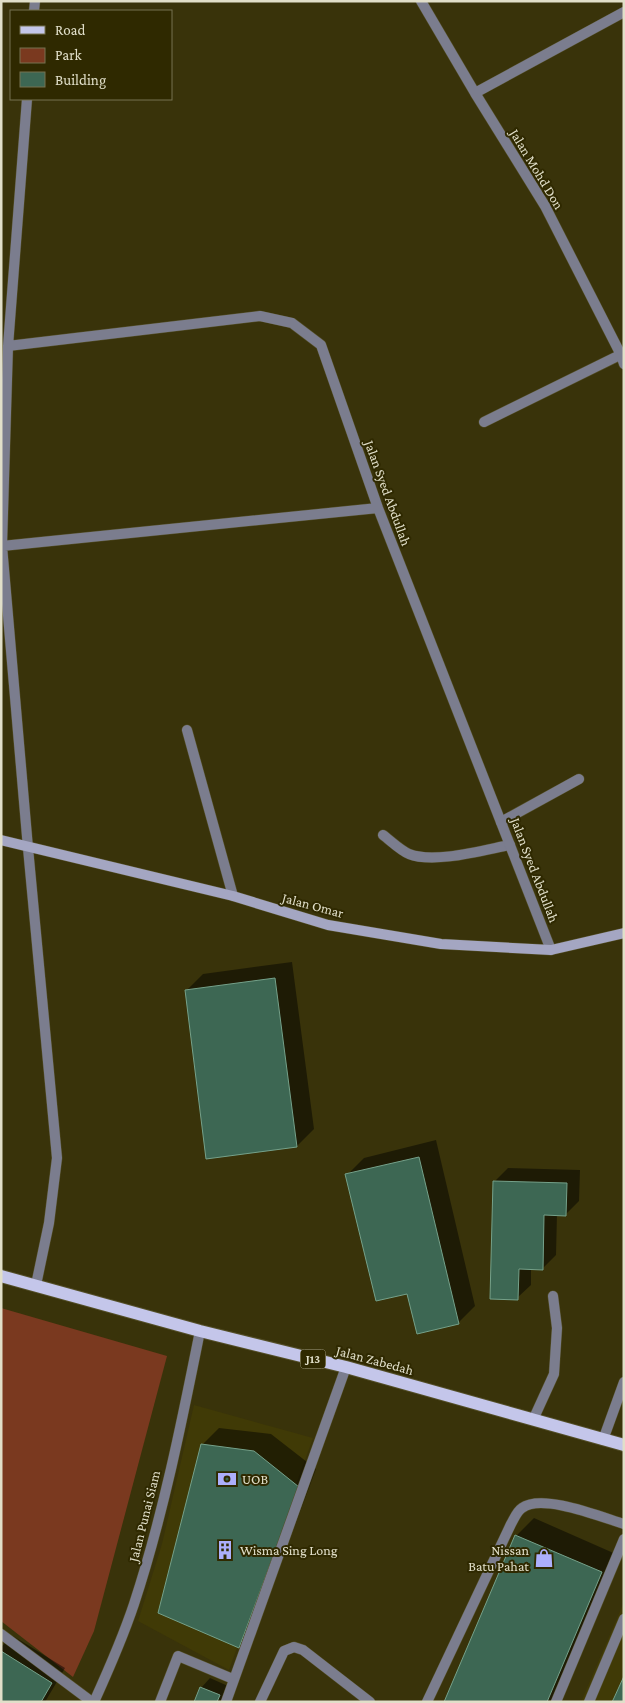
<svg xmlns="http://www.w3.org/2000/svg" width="625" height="1703" viewBox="0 0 625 1703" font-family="'Crimson Pro',serif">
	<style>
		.built { fill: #403a06 }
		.green { fill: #7a391f }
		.shadow { fill: #0007 }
		.building { fill: #3d6753; stroke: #75a18a }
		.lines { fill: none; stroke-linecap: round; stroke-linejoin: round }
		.lane-casing { stroke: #544f29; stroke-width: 11 }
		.street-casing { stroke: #544f29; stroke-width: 11 }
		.secondary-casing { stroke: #544f29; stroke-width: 11 }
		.primary-casing { stroke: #544f29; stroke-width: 14 }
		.lane { stroke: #7b7d8e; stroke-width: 10 }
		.street { stroke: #7b7d8e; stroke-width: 10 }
		.secondary { stroke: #a4a6c2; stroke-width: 10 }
		.primary { stroke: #c4c6ea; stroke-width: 12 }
		.labels { text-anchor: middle; stroke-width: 4; stroke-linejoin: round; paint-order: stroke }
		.shield { fill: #2f2900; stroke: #aca88d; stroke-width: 1 }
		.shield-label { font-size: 12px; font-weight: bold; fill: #e1dfc9 }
		.street-label { font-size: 14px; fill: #e1dfc9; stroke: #2f2900 }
		.poi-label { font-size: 14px; fill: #e1dfc9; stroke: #2f2900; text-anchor: start }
	</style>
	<rect width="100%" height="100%" fill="#39330a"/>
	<!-- built -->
	<path class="built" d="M194 1405 313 1438 229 1670 138 1621 162 1544Z
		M624 1602V1702H581Z"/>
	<!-- green -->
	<path class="green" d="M1 1308 167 1356 94 1631 73 1677 1 1621Z"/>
	<!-- shadow -->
	<path class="shadow" d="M292 962 314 1129 297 1146 186 991 203 974Z
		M436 1140 475 1306 458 1323 408 1292 347 1175 364 1158Z
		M508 1168 580 1170 579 1201 565 1215 557 1214 556 1255 543 1268H531V1285L517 1298 495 1181Z
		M219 1428 271 1434 316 1469 256 1630 239 1647 202 1445Z
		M534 1518 618 1555 556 1702H445L517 1535Z
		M13 1636 65 1668 45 1702H1V1647Z
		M210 1678 228 1686 222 1702H195L201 1688Z"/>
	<!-- building -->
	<path class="building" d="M275 978 297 1147 206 1159 185 990Z
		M419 1157 459 1324 417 1334 407 1294 376 1301 345 1174Z
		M493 1181 567 1183 566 1216 544 1215 543 1270 519 1269 518 1300 490 1299Z
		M201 1444 254 1451 299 1487 239 1648 158 1613Z
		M515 1535 602 1572 547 1702H444Z
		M1 1651 52 1683 41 1702H1Z
		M624 1676V1702H612L614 1698Z
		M200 1687 220 1695 217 1702H194Z"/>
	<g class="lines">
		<!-- lane casing -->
		<g class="lane-casing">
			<path id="lane" d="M501 822 579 779
				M383 835C391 841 400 850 409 854 434 864 484 850 510 845
				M533 1420 554 1374 557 1328 553 1296
				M603 1440 624 1382
				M1 1634 92 1702
				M160 1702 178 1656 233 1679
				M226 1702 346 1367
				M260 1702 284 1651 294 1647 303 1650 370 1702
				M427 1702 511 1524C514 1519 517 1511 522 1508 542 1493 601 1517 624 1524
				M556 1702 624 1539
				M589 1702 624 1619"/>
		</g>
		<!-- street casing -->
		<g class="street-casing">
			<path id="street" d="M421 1 475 93 545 206 621 355 624 364
				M34 11 35 1
				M475 93 624 12
				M27 99 8 346 2 546 28 848 57 1158 49 1223 36 1285
				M8 346 260 316 292 323 321 345 378 508 551 950
				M484 422 624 353
				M2 546 378 508
				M187 730 233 896
				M94 1702C109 1669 123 1637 134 1604 163 1516 182 1421 200 1331"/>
		</g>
		<!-- secondary casing -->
		<g class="secondary-casing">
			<path id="secondary" d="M1 840 233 896 328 925 441 944 551 950 624 933"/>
		</g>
		<!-- primary casing -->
		<g class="primary-casing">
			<path id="primary" d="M1 1276 200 1331 346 1367 624 1445"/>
		</g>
		<!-- lane -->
		<use href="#lane" class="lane"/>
		<!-- street -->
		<use href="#street" class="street"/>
		<!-- secondary -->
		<use href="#secondary" class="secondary"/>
		<!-- primary -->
		<use href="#primary" class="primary"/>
	</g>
	<!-- icons -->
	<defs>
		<g id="bank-bare" transform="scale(1.5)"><path d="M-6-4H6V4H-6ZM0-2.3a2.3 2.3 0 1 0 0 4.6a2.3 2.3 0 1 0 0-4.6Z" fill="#acaffb" stroke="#2f2900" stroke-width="2.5" paint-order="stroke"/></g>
		<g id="building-bare" transform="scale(1.5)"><path d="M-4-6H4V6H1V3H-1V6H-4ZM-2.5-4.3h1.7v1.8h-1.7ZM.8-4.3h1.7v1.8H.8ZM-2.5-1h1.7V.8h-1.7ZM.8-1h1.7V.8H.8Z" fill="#acaffb" stroke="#2f2900" stroke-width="2.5" paint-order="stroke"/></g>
		<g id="shop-bare" transform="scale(1.5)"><path d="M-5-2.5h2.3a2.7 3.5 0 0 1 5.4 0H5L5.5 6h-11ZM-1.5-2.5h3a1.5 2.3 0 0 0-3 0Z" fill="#acaffb" stroke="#2f2900" stroke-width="2.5" paint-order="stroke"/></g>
	</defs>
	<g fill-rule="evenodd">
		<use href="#bank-bare" x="227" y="1479"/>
		<use href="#building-bare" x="225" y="1550"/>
		<use href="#shop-bare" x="544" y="1558"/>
	</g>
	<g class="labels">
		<!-- shield labels -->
		<rect class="shield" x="300.5" y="1349.5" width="25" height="19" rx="4"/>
		<g class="shield-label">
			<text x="313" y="1363">J13</text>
		</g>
		<!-- street labels -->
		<g class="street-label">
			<text transform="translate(537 169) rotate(59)" y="5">Jalan Mohd Don</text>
			<text transform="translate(388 493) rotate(70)" y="5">Jalan Syed Abdullah</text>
			<text transform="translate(535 870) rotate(69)" y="5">Jalan Syed Abdullah</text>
			<text transform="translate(313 905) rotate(15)" y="5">Jalan Omar</text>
			<text transform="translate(375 1360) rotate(15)" y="5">Jalan Zabedah</text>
			<text transform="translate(144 1516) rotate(-76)" y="5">Jalan Punai Siam</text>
		</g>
		<!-- poi labels -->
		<g class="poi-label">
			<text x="242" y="1484">UOB</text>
			<text x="240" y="1555">Wisma Sing Long</text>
			<text x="529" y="1555" text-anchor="end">Nissan<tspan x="529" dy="16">Batu Pahat</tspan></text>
		</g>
	</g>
	<!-- border -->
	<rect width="625" height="1703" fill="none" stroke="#e1dfc9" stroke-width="5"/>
	<!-- legend -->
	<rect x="10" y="10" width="162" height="90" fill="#2f2900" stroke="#767250"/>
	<rect x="20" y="26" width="25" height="8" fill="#c4c6ea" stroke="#767250"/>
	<text x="55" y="35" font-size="15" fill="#e1dfc9">Road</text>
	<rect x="20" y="48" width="25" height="15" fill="#7a391f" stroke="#767250"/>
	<text x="55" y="60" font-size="15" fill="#e1dfc9">Park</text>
	<rect x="20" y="72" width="25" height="15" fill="#3d6753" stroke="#767250"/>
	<text x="55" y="85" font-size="15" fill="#e1dfc9">Building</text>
</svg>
